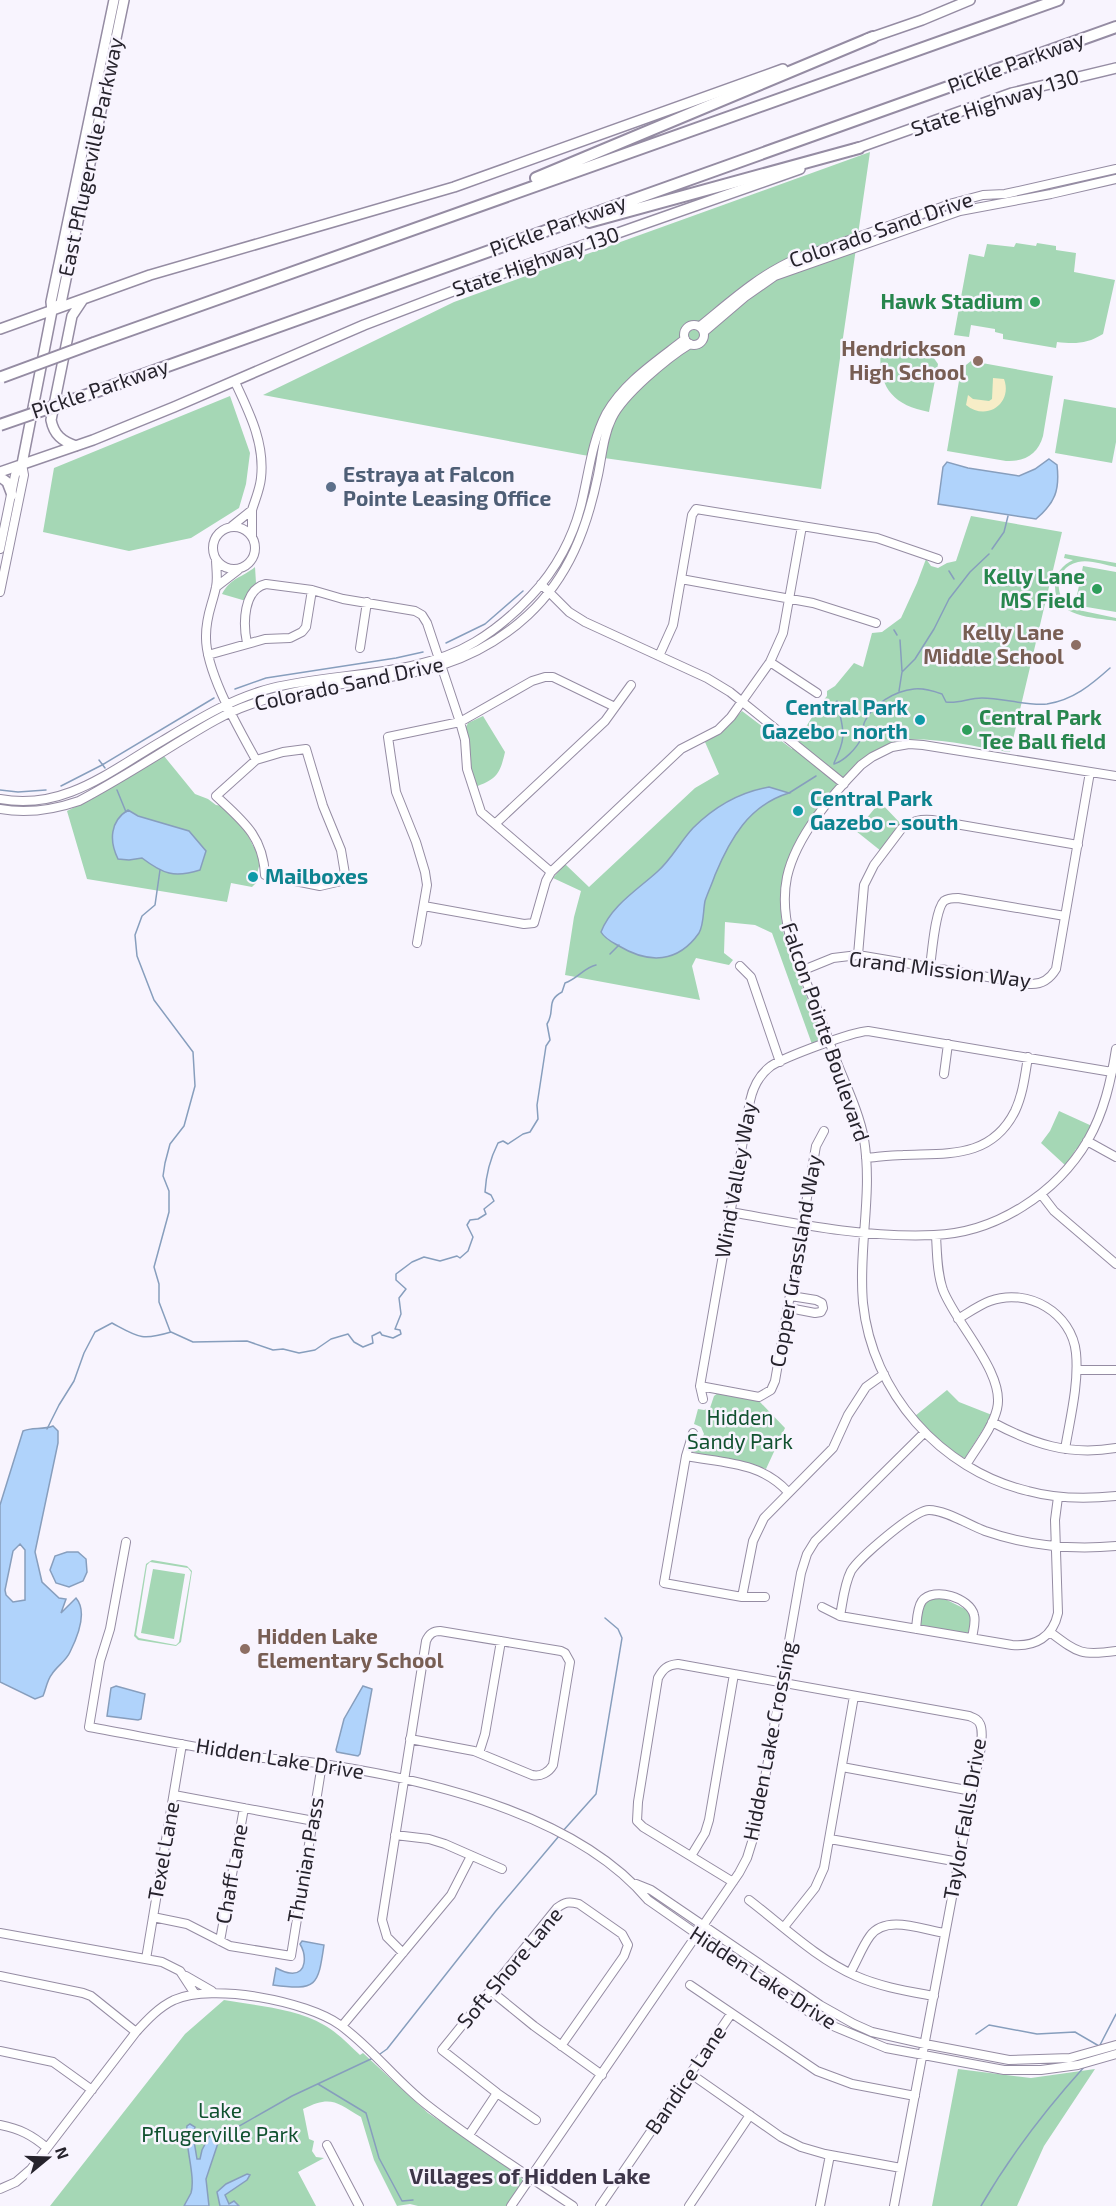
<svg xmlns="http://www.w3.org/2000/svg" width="1116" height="2206" viewBox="0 0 1116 2206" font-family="'Exo 2',sans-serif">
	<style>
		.green { fill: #a5d7b5; fill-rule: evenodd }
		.sand { fill: #f7edc7 }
		.water { fill: #b0d3fb; stroke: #879ebd; stroke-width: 1.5; fill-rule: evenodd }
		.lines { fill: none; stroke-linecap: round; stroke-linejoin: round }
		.stream { stroke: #879ebd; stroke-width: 1.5 }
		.minor-casing { stroke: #958ca3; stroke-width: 10 }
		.major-casing { stroke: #958ca3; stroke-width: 12 }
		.highway-casing { stroke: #958ca3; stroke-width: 14 }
		.minor { stroke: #fff; stroke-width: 8 }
		.major { stroke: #fff; stroke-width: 9 }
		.highway { stroke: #fff; stroke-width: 10 }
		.highway-bridge-casing { stroke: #958ca3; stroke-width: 14; stroke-linecap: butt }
		.highway-bridge { stroke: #fff; stroke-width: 10 }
		.leisure-dot { fill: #2e9e5b; stroke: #f8f4fe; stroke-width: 2 }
		.education-dot { fill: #8d6e63; stroke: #f8f4fe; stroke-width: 2 }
		.service-dot { fill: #5c6f8a; stroke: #f8f4fe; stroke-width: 2 }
		.culture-dot { fill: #0f9aa8; stroke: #f8f4fe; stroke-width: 2 }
		.labels { text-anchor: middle; stroke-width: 5; stroke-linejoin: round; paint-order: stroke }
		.street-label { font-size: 21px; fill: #26232c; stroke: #f8f4fe }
		.leisure-label { font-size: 21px; font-weight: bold; fill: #27864d; stroke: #f8f4fe; text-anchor: end }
		.education-label { font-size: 21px; font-weight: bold; fill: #785e54; stroke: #f8f4fe; text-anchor: end }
		.service-label { font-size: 21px; font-weight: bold; fill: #4e5e75; stroke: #f8f4fe; text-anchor: start }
		.culture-label { font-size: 21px; font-weight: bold; fill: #0d838f; stroke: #f8f4fe; text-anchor: start }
		.park-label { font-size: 21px; fill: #10512f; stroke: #f8f4fe }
		.neighbourhood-label { font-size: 22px; font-weight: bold; fill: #3e3649; stroke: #f8f4fe }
	</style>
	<rect width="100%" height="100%" fill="#f8f4fe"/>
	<!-- green -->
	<path class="green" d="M870 152 821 489 583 455 263 395 454 302Z
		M1016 243 1036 246 1037 243 1056 246V250L1076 253 1074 272 1115 280 1103 334C1087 344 1075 344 1057 342L1056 348 1003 339V334L995 332V329L971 325 969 337 954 335 969 254 984 257 987 244 1014 247Z
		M881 346 931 354 938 364 929 412C890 405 877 384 881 346Z
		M971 361 1053 376 1043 436C1038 454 1025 462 1006 461L947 451 961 369Z
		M230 396 250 453 246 484 239 508 191 538 129 551 43 532 54 468Z
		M1064 399 1116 408V442L1112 463 1055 453Z
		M971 516 1062 532 1010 752C980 748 930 735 901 741 853 752 800 824 785 869 780 886 780 906 782 924 786 953 801 982 812 1010 816 1020 821 1030 823 1040L813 1047 772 933 755 925 725 922 724 953 733 960 729 965 696 958 692 966 700 1000 565 975 574 917 581 891 553 878 565 864 589 887 695 788 719 774 705 742 723 731 742 711 792 749 821 703 827 696V691L835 686 854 663 863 667 872 633 882 632 901 618 917 583 926 559 931 566 938 568 947 563 956 561Z
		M1065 554 1116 563V567C1105 565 1089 559 1078 562 1054 568 1054 594 1069 608L1116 618V621C1093 617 1054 618 1055 585 1055 573 1063 565 1073 560L1064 558Z
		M1083 566 1116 572V612L1075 605Z
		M255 567 256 583 252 587 246 601 222 594C231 577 242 578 255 567Z
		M483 716 505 752C500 774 497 779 475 787L476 781 471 774 466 727 468 723Z
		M164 756 195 794 208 799 216 805 223 806 245 830 258 855 260 863 256 877 258 881 252 887 231 883 227 902 87 879 67 811 95 797Z
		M880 802 902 825 881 851 856 831Z
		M1059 1111 1092 1126 1080 1148 1076 1149 1066 1166 1041 1143 1050 1131Z
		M947 1390 959 1402 992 1415 965 1458C947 1453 927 1430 915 1416Z
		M718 1393 759 1401 785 1428 766 1469 693 1452 694 1445 700 1441 704 1434 701 1427 694 1424 698 1409 704 1410 710 1408 714 1396Z
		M152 1560 187 1566 192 1571 181 1642 176 1646 138 1640 134 1636 146 1564ZM150 1562 188 1568 191 1572 179 1642 176 1645 139 1638 136 1635 147 1565Z
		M153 1569 185 1574 174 1639 141 1633Z
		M941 1597 969 1611 972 1618 968 1633 921 1626C919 1608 923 1599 941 1597Z
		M224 2000C257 2006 295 2008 324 2025 338 2033 348 2044 360 2055L363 2053 428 2113 520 2175 523 2181 506 2206H418L410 2204 397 2206 374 2160 361 2117C336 2102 331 2095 303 2109L309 2139 314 2141 312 2151 316 2157 324 2158 298 2172 316 2206H50L185 2034Z
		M958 2069 1031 2078 1095 2069 1044 2146 1017 2206H932Z"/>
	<!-- sand -->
	<path class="sand" d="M993 378 1004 379C1013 403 987 422 966 405L968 395 973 399 989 401 992 399Z"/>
	<!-- water -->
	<path class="water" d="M1049 459 1057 465C1060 490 1055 503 1036 519L938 504 943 467 947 462 968 468 1019 476 1035 469Z
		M769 787 789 793C749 805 730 839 715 875 712 884 708 892 705 901 703 911 704 924 699 933 678 963 649 964 619 946 612 942 605 939 601 932 611 906 637 890 657 872 671 860 680 842 693 828 714 807 740 792 769 787Z
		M128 810 138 816 189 831 206 851 200 870C174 878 163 874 142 858L129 860 118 859C109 841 110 821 128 810Z
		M53 1426 58 1431V1443L35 1552 42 1582 59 1598 66 1599 61 1613 76 1598C88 1612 77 1638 70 1652 66 1661 57 1666 52 1674 47 1680 46 1689 43 1696L35 1699 0 1682V1505L23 1431C32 1427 43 1430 53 1426ZM20 1544 25 1550V1600L13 1602 6 1595 5 1590 13 1551Z
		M67 1552H78L86 1559 87 1572 83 1581 69 1587 56 1583 50 1570 55 1556Z
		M116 1686 145 1694 141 1719 138 1720 107 1716 111 1688Z
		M363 1686 372 1689 360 1754 358 1756 337 1752 336 1750 344 1719Z
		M302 1941 324 1945C318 1986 317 1991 273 1985L276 1968C280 1970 286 1973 290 1973 308 1975 306 1954 300 1944Z
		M190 2124 195 2127 193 2135 197 2159H200L202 2150 213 2129 221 2134 206 2179 209 2206H184C186 2202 189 2197 191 2193 196 2176 184 2144 187 2126Z
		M247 2174 250 2175 247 2180 225 2195 229 2204 234 2201 239 2206H220L217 2192 226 2184Z"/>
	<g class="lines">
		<!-- stream -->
		<path class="stream" d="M992 549 1004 532 1008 516
			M949 571 954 579
			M894 630 897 635
			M900 640 902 671
			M446 643 485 624 523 591
			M235 689 266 678 396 658 423 652
			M899 691 902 672 915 659 934 629 949 599 970 572 989 554
			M99 760 105 768
			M834 763C848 734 843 731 837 701
			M834 764C844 761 856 749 861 739 863 734 862 727 865 721 873 704 895 691 914 689 924 688 933 691 942 694L946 702C958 704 969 698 982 698 1002 698 1027 706 1047 704 1073 700 1091 685 1110 668
			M61 786 102 765 214 698
			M0 790 18 792 46 790
			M117 790 126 812
			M789 793 816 776
			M160 870 155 905 142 916 135 935 137 956 154 1000 193 1052 195 1086 184 1126 170 1144 165 1163 163 1176 169 1191V1212L154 1267 159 1284V1302L170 1331
			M610 954 619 945
			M47 1429 59 1405 74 1381 84 1353 95 1332 112 1323C138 1337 141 1341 171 1332L193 1342 247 1341 273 1350 283 1349 299 1353 315 1350 331 1339 348 1334 354 1342 363 1347 373 1343 372 1336 380 1332 382 1335 393 1338 401 1334 400 1330 395 1329 401 1314 399 1298 406 1289 396 1280V1274L412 1262 424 1257 440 1261 457 1256 460 1258 468 1251 473 1237 467 1225 470 1220 478 1219 486 1214 484 1209 494 1201 491 1195 485 1192C486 1174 490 1159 498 1143L503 1141 508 1144 523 1134 530 1132 538 1119 537 1105 546 1046 550 1040 547 1024C556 1010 545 1001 562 992L565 983C577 979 585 967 596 965
			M562 1832 596 1794 622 1638 618 1629 605 1618
			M976 2034 989 2025 1037 2034 1075 2032 1099 2046
			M1100 2045 1116 2014
			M380 2054 387 2049 495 1912 559 1836
			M318 2084 366 2113 379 2158 402 2201 413 2200
			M220 2137 292 2096 373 2058
			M981 2206C1010 2156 1046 2109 1085 2066"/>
		<!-- minor casing -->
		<g class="minor-casing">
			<path id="minor" d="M684 335a10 10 0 1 1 20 0a10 10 0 1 1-20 0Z
				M700 326C731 301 759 275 796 259L953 203 983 195 1005 194 1116 169
				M704 332 745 297 775 276 960 211 1051 194 1116 179
				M235 382C249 412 265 443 261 478 260 489 255 500 252 510
				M232 526 252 510V537
				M213 548a21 21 0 1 1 42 0a21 21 0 1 1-42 0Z
				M0 549 15 475 22 464 24 475 0 592
				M216 559C216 568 218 578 216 587 212 606 206 615 206 636 205 671 239 729 256 760
				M681 579 813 603 876 623
				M541 584 569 612 585 622 707 678 730 692 844 784
				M216 587 238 570
				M247 643C243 624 243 589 266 584L312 590 343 599 415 611 422 615 427 623 460 722 465 740 467 769 481 812 551 872
				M360 648 367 602
				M208 655 265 639 290 638 302 632 306 627 312 590
				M659 656 673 625 692 515 696 509 877 538 938 559
				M770 662 817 693
				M306 749 323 806 341 850 346 880 320 886 265 875C263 836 243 821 216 796L256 760 283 752Z
				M1116 776 923 745 909 744 892 747 872 757 861 765C832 795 796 836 787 877 778 921 798 963 815 1003 822 1022 829 1041 836 1060 846 1086 859 1112 864 1139 873 1195 858 1248 863 1303 872 1392 940 1470 1028 1491 1057 1499 1086 1499 1116 1496
				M0 799C64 811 110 771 162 741 197 720 232 698 272 688 337 672 417 677 475 642 495 630 515 613 531 596 556 570 574 536 582 501 589 472 592 441 606 414 624 382 657 361 685 339
				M0 809C28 814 53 810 79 801 113 783 145 763 177 743 200 729 223 714 249 705 348 669 442 695 528 615 569 577 587 528 598 475 602 456 603 436 612 418 623 395 667 358 690 344
				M495 824 605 721 631 685
				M424 906 524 924 534 923 546 881 551 872 681 749 718 730 731 717 770 662 783 633 802 526
				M417 943 427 885 425 872 416 842 396 792 388 737 460 722 532 681 545 677H553L615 707
				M858 955 864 885 874 865 902 828C912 821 920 819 932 820L1078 845
				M740 966 751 977 780 1062
				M930 967C932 953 935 910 944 901 948 898 953 898 958 898L1065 916
				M801 971 833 958 858 955 1029 984C1041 985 1050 979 1056 969L1090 772
				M944 1074 948 1044
				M1087 1141 1116 1157
				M866 1158C878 1157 891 1155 903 1155 947 1153 991 1159 1015 1111 1023 1094 1025 1075 1028 1057
				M1041 1194 1054 1211 1116 1264
				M731 1212C798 1224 866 1238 934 1235 996 1233 1057 1193 1088 1140 1104 1112 1111 1081 1116 1049
				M936 1235C937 1253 937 1273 943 1290 956 1324 1006 1374 997 1409 992 1429 976 1448 966 1465
				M789 1308 815 1313 821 1312 823 1308 822 1303 816 1300 791 1296
				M958 1319C968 1313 979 1305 990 1301 1028 1287 1072 1313 1076 1353 1079 1384 1070 1419 1065 1449
				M1077 1370H1116
				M700 1386 759 1397 771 1390 775 1381 816 1146 824 1131
				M703 1399 700 1386 750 1101C753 1087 759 1075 771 1066 785 1057 851 1032 868 1031L1112 1072
				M992 1422C1033 1444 1069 1456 1116 1448
				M693 1433 686 1456 664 1583 742 1597H765
				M686 1456C724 1463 761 1462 788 1492
				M126 1542 110 1629 100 1661 89 1727C144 1737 199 1748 255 1757 277 1760 300 1760 323 1764 429 1780 577 1815 648 1900L813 2015 833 2026 886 2048 1004 2070H1041L1078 2065 1116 2054
				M742 1597 753 1541 764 1518 833 1448 848 1415 866 1387 884 1374
				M822 1607 840 1616 1012 1645C1035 1647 1053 1637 1058 1613L1055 1520 1058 1497
				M840 1616C843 1601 844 1585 851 1571 859 1558 914 1510 929 1510 945 1510 969 1525 985 1531 1028 1546 1071 1550 1116 1546
				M916 1629C917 1620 917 1608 922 1601 934 1586 970 1598 974 1615 976 1622 973 1631 972 1638
				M1050 1632C1078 1653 1081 1656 1116 1651
				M479 1753 485 1734 501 1641
				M842 1767 972 1791
				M174 1795 314 1821
				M395 1835 429 1839 445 1844 502 1869
				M830 1839 959 1862
				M691 1856 705 1833 709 1820 734 1674
				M733 1882 643 1827 637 1821 638 1802 658 1678C663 1669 667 1665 678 1664L969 1716C974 1718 978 1719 980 1724 986 1737 975 1775 972 1791L894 2206
				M636 1884 651 1890 820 2005 854 2024 872 2032 925 2044 1009 2060 1070 2058 1116 2045
				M749 1900C783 1926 817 1959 856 1976 881 1987 907 1991 934 1996
				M153 1917 187 1924 230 1946 291 1956 322 1764
				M784 1927 815 1888 824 1868 854 1696
				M0 1933 162 1962 180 1971 195 1994
				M220 1941 244 1808
				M403 1953 387 1937 382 1920 426 1641C429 1634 433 1631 440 1631L561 1651 565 1653 570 1662 553 1765C549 1772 541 1777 532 1775L474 1751 410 1739
				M146 1959 182 1744
				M850 1973C857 1961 862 1947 870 1936 886 1914 923 1930 945 1933
				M0 1976 83 1993 91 1996 136 2032
				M186 1976 212 1991
				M690 1985 817 2071 852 2084 915 2096
				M491 1991 534 2026 602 2075
				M342 2026 451 1895 471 1856
				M0 2051 53 2062 92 2090
				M691 2074 781 2137 801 2147 825 2154 901 2168
				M536 2120 497 2093 442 2050 557 1908C565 1902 569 1901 579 1904L622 1934 628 1945 624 1956 561 2046
				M0 2125C20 2129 32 2135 47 2148
				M469 2135 497 2093
				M327 2145 359 2206
				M0 2189 16 2182 31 2169 136 2032C147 2020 159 2007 174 2000 213 1983 306 2001 340 2025 372 2048 396 2081 427 2105 473 2141 524 2173 573 2206
				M511 2206 739 1873 747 1858 756 1829 801 1573 807 1554 815 1541 924 1433
				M600 2206 731 2014
				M689 2206 750 2115
				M820 2206 830 2155"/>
		</g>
		<!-- major casing -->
		<g class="major-casing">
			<path id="major" d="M867 39 922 20 970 0
				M852 150 1012 93 1116 68
				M54 309 61 303 124 0
				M0 329 150 275 454 187 783 69
				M76 446C62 441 54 435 51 420L72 316 82 301
				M22 464 52 311 51 302 114 0
				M0 472 93 440 174 407 364 325 453 291 800 169
				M0 477 7 482 12 495"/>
		</g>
		<!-- highway casing -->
		<g class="highway-casing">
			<path id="highway" d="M536 178 873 37
				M589 222 859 148
				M94 343 1058 0
				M81 397 1116 27"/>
		</g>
		<!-- minor -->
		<use href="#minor" class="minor"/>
		<!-- major -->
		<use href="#major" class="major"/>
		<!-- highway -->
		<use href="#highway" class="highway"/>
		<!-- highway-bridge casing -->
		<g class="highway-bridge-casing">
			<path id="highway-bridge" d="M2 377 94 343
				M0 425 81 397"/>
		</g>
		<!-- highway-bridge -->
		<use href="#highway-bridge" class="highway-bridge"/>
	</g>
	<!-- markers -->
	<g class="leisure-dot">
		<circle cx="1035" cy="302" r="6"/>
		<circle cx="1097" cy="589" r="6"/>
		<circle cx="967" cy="730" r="6"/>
	</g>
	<g class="education-dot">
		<circle cx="978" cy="361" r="6"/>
		<circle cx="1076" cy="645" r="6"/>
		<circle cx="245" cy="1649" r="6"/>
	</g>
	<circle class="service-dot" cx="331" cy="487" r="6"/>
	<g class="culture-dot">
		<circle cx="920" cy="720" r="6"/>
		<circle cx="798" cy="811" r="6"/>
		<circle cx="253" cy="877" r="6"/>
	</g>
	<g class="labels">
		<!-- street labels -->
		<g class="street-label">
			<text transform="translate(1016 63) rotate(-20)" y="7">Pickle Parkway</text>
			<text transform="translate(995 103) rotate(-18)" y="7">State Highway 130</text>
			<text transform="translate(91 157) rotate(-78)" y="7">East Pflugerville Parkway</text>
			<text transform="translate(558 226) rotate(-20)" y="7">Pickle Parkway</text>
			<text transform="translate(881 230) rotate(-19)" y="7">Colorado Sand Drive</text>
			<text transform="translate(536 262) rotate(-19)" y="7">State Highway 130</text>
			<text transform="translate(100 389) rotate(-19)" y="7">Pickle Parkway</text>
			<text transform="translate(349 684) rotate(-12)" y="7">Colorado Sand Drive</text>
			<text transform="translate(940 970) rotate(7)" y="7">Grand Mission Way</text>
			<text transform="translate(825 1032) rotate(71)" y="7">Falcon Pointe Boulevard</text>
			<text transform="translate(736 1180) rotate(-80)" y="7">Wind Valley Way</text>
			<text transform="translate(796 1261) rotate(-80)" y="7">Copper Grassland Way</text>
			<text transform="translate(770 1741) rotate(-79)" y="7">Hidden Lake Crossing</text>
			<text transform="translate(280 1759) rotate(9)" y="7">Hidden Lake Drive</text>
			<text transform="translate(965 1819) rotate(-80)" y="7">Taylor Falls Drive</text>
			<text transform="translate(164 1851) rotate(-80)" y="7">Texel Lane</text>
			<text transform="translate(306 1860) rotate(-80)" y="7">Thunian Pass</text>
			<text transform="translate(232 1874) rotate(-80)" y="7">Chaff Lane</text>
			<text transform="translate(510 1968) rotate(-50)" y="7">Soft Shore Lane</text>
			<text transform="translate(763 1978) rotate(33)" y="7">Hidden Lake Drive</text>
			<text transform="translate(686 2080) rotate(-56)" y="7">Bandice Lane</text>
		</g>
		<!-- leisure labels -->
		<g class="leisure-label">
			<text x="1023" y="309">Hawk Stadium</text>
			<text x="1085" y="584">Kelly Lane<tspan x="1085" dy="24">MS Field</tspan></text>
			<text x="979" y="725" text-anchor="start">Central Park<tspan x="979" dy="24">Tee Ball field</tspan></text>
		</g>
		<!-- education labels -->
		<g class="education-label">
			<text x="966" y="356">Hendrickson<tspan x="966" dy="24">High School</tspan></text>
			<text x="1064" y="640">Kelly Lane<tspan x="1064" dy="24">Middle School</tspan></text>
			<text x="257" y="1644" text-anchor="start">Hidden Lake<tspan x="257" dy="24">Elementary School</tspan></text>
		</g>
		<!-- service labels -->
		<g class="service-label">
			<text x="343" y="482">Estraya at Falcon<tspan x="343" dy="24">Pointe Leasing Office</tspan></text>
		</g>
		<!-- culture labels -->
		<g class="culture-label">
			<text x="908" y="715" text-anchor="end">Central Park<tspan x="908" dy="24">Gazebo - north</tspan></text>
			<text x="810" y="806">Central Park<tspan x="810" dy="24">Gazebo - south</tspan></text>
			<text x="265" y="884">Mailboxes</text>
		</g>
		<!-- park labels -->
		<g class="park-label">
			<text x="740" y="1425">Hidden<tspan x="740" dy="24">Sandy Park</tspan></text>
			<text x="220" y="2118">Lake<tspan x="220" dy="24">Pflugerville Park</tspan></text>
		</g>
		<!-- neighbourhood labels -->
		<g class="neighbourhood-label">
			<text x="530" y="2184">Villages of Hidden Lake</text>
		</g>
	</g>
	<!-- north arrow -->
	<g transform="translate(48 2158) rotate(71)" stroke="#f8f4fe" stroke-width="4.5" paint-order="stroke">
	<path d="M0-4.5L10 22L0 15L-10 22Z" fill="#26232c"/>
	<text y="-9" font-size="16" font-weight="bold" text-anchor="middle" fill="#26232c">N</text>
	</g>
</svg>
